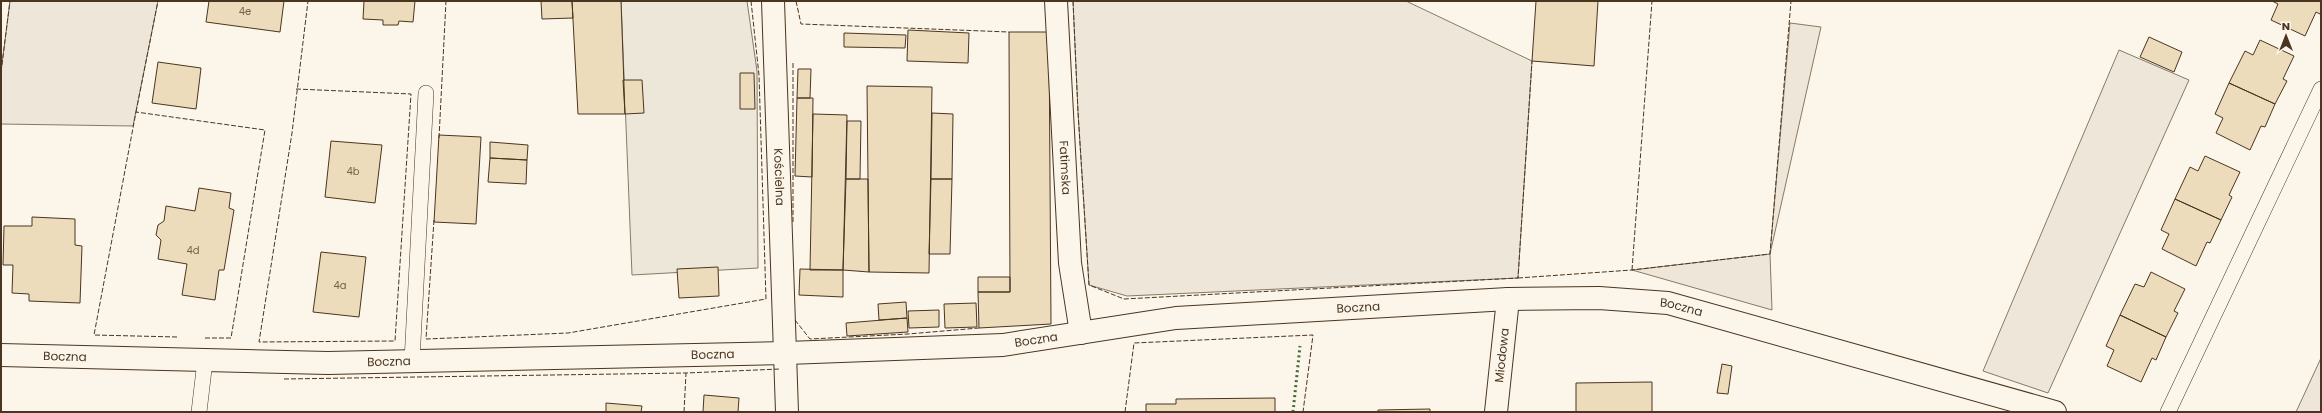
<svg xmlns="http://www.w3.org/2000/svg" width="2322" height="413" viewBox="0 0 2322 413" font-family="Poppins,sans-serif">
	<style>
		.green { fill: #ede6d9; stroke: #887966 }
		.parking { fill: #ede7d9; stroke: #887966 }
		.building { fill: #ecdcbc; stroke: #4a3520 }
		.lines { fill: none; stroke-linecap: round; stroke-linejoin: round }
		.lane-casing { stroke: #4a3520; stroke-width: 16 }
		.street-casing { stroke: #4a3520; stroke-width: 24 }
		.lane { stroke: #fbf6e9; stroke-width: 15 }
		.street { stroke: #fbf6e9; stroke-width: 22 }
		.hedge { stroke: #436837; stroke-width: 3; stroke-dasharray: 2 3; stroke-linecap: butt }
		.fence { stroke: #4a3520; stroke-width: 1; stroke-dasharray: 5 2; stroke-linecap: butt }
		.labels { text-anchor: middle; stroke-width: 3; stroke-linejoin: round; paint-order: stroke }
		.number-label { font-size: 10px; fill: #725f47 }
		.street-label { font-size: 12px; fill: #4a3520; stroke: #fbf6e9 }
	</style>
	<rect width="100%" height="100%" fill="#fbf6e9"/>
	<!-- green -->
	<path class="green" d="M10 1H158L133 126 1 124V72Z
		M1073 1H1406L1532 61 1518 278 1127 296 1089 285 1078 112Z
		M1790 23 1821 27 1770 254 1772 310 1632 270 1770 254Z
		M2119 50 2189 80 2048 393 1983 371Z
		M2321 358V412H2296Z"/>
	<!-- parking -->
	<path class="parking" d="M621 1H747L757 71 758 268 632 275Z"/>
	<!-- building -->
	<path class="building" d="M209 1H284L280 32 206 22Z
		M364 1H415L413 22 399 21 398 25H383V20L363 19Z
		M541 1H572L573 18 542 19Z
		M572 1H621L625 114H578Z
		M1536 1H1598L1594 66 1532 61Z
		M2272 1H2321V11L2320 14 2316 12 2305 36 2271 20 2278 4Z
		M908 30 969 33 968 63 907 61Z
		M1009 32H1049L1051 324 979 328 978 292H1010Z
		M844 33 906 35 905 48 844 47Z
		M2149 37 2182 52 2174 72 2140 57Z
		M2260 40 2294 56 2283 79 2287 81 2275 104 2229 83 2245 51 2253 55Z
		M158 62 201 68 196 109 152 103Z
		M798 69H811L810 98H797Z
		M740 73H754L755 109H740Z
		M623 80H642L644 113 625 114Z
		M2229 83 2275 104 2265 127 2261 126 2250 150 2216 133 2223 118 2215 114Z
		M867 86 932 87 929 273 869 272Z
		M797 98H813L812 177 795 176Z
		M932 113 953 114 952 179H931Z
		M813 114 847 115 843 270H810Z
		M847 121H861L860 179H846Z
		M439 135 481 137 476 224 434 222Z
		M331 141 382 145 375 203 325 197Z
		M490 142 528 145 527 160 490 158Z
		M2205 156 2240 172 2229 195 2232 197 2221 220 2175 199 2190 167 2198 171Z
		M490 158 527 160 526 184 488 182Z
		M846 179H868L869 272 843 270Z
		M931 179H952L950 254H929Z
		M199 188 231 193 229 208 234 210 224 270H219L215 300 182 295 187 264 158 259 161 240 156 235 158 225 164 221 166 206 195 211Z
		M2175 199 2221 220 2210 243 2207 242 2196 266 2162 249 2169 234 2161 230Z
		M32 217 75 219V245L82 246 80 303 29 301V294L12 293 13 265H3L4 226H32Z
		M321 252 366 257 359 317 313 312Z
		M718 267 719 296 679 298 677 269Z
		M800 269 843 270V297L799 295Z
		M2151 272 2185 289 2174 311 2178 313 2166 337 2120 315 2135 284 2144 287Z
		M978 277H1010V292H978Z
		M906 302 907 318 879 320 878 304Z
		M976 303 977 327 945 328 944 304Z
		M939 310V327L909 328 908 311Z
		M2120 315 2166 337 2156 360 2152 358 2141 382 2107 366 2114 350 2106 346Z
		M907 318 908 332 847 336 846 323Z
		M1722 364 1732 366 1728 394 1717 393Z
		M1652 382V412H1576V383Z
		M704 395 739 398 738 412H703Z
		M1275 398V412H1146V404H1176V399Z
		M606 403 642 406 641 412H606Z
		M1430 409V412H1378V410Z"/>
	<g class="lines">
		<!-- lane casing -->
		<g class="lane-casing">
			<path id="lane" d="M412 361 426 93
				M199 412 205 361
				M2168 412 2321 89"/>
		</g>
		<!-- street casing -->
		<g class="street-casing">
			<g id="street">
				<path id="s1" d="M773 1 787 412"/>
				<path id="s2" d="M1056 1 1070 263 1081 333"/>
				<path id="s3" d="M1 355 328 363 787 353 1003 345 1176 318 1508 299 1599 298 1668 303 2055 412"/>
				<path id="s4" d="M1496 412 1508 299"/>
			</g>
		</g>
		<!-- lane -->
		<use href="#lane" class="lane"/>
		<!-- street -->
		<use href="#street" class="street"/>
		<!-- hedge -->
		<path class="hedge" d="M1293 412 1300 346"/>
		<!-- fence -->
		<path class="fence" d="M796 1 801 24 1009 32
			M1073 1 1078 112 1089 285 1124 299 1518 278 1532 61
			M793 63V223
			M1 72 10 1
			M296 89 411 94 395 341 259 342 292 133 308 1
			M136 112 158 1
			M439 138 446 1
			M434 220 426 339 568 333 766 299 759 75 751 1
			M1632 270 1652 1
			M1518 278 1632 270 1770 254 1791 1
			M795 320 810 339 908 334 979 328
			M177 337 94 335 136 112 265 130 231 338H204
			M284 379 686 373 780 369
			M684 412 686 373
			M1125 412 1134 343 1313 335 1303 412"/>
	</g>
	<g class="labels">
		<!-- number labels -->
		<g class="number-label">
			<text x="245" y="15">4e</text>
			<text x="353" y="175">4b</text>
			<text x="193" y="254">4d</text>
			<text x="340" y="289">4a</text>
		</g>
		<!-- street labels -->
		<g class="street-label">
			<text dy="4" stroke="none"><textPath href="#s2" startOffset="167">Fatimska</textPath></text>
			<text dy="4" stroke="none"><textPath href="#s1" startOffset="176">Kościelna</textPath></text>
			<text dy="4" stroke="none"><textPath href="#s3" startOffset="1360">Boczna</textPath></text>
			<text dy="4" stroke="none"><textPath href="#s3" startOffset="1684">Boczna</textPath></text>
			<text dy="4" stroke="none"><textPath href="#s3" startOffset="1036">Boczna</textPath></text>
			<text dy="4" stroke="none"><textPath href="#s3" startOffset="712">Boczna</textPath></text>
			<text dy="4" stroke="none"><textPath href="#s4" startOffset="57">Miodowa</textPath></text>
			<text dy="4" stroke="none"><textPath href="#s3" startOffset="64">Boczna</textPath></text>
			<text dy="4" stroke="none"><textPath href="#s3" startOffset="388">Boczna</textPath></text>
		</g>
	</g>
	<!-- border -->
	<rect width="2322" height="413" fill="none" stroke="#4a3520" stroke-width="4"/>
	<!-- north arrow -->
	<g transform="translate(2286 36)" stroke="#fbf6e9" stroke-width="3" paint-order="stroke">
	<path d="M0-3L7 15L0 10L-7 15Z" fill="#4a3520"/>
	<text y="-6" font-size="11" font-weight="bold" text-anchor="middle" fill="#4a3520">N</text>
	</g>
</svg>
